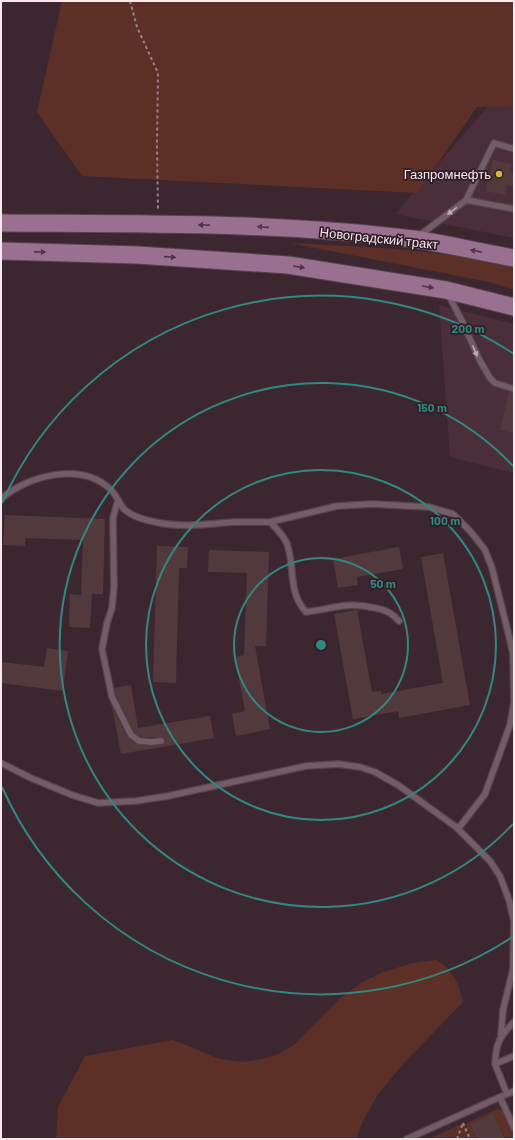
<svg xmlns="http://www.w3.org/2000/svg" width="515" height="1140" viewBox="0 0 515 1140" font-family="Barlow,sans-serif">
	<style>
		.built { fill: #4a2e3a }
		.green { fill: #5c3026 }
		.building { fill: #523a3c }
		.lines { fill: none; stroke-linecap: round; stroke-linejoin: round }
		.service-casing { stroke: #55434c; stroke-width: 8 }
		.primary-casing { stroke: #55434c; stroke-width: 19 }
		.path { stroke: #96848b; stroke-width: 2; stroke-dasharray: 3 3; stroke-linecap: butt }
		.service { stroke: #745c66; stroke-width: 5.5 }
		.primary { stroke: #9a7090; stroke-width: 17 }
		.oneway { fill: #bdaab1 }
		.oneway2 { fill: #503646 }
		.ring { fill: none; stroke: #328781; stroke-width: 2 }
		.poi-dot { fill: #d2b735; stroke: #311d26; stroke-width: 1.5 }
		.labels { text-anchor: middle; stroke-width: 3.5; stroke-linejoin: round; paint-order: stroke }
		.poi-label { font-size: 13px; fill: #f8e9ef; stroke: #311d26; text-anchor: end }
		.street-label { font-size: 13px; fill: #f8e9ef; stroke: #311d26 }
		.centre { fill: #328781; stroke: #311d26; stroke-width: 2 }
		.ring-label { font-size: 12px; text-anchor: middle; font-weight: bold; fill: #328781; stroke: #311d26; stroke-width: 3.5; stroke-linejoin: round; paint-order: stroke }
	</style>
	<rect width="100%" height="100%" fill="#3c2730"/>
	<!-- built -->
	<path class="built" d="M497 96 514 100V238L395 214Z
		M439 305 514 324V473L450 457Z"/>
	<!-- green -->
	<path class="green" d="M62 1H514V106L477 107 417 193 82 176 37 112Z
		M290 243C365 247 441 249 514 267V290L489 282Z
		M437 960C454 973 459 982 463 1002L404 1063 378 1094 362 1123 356 1139H56L58 1107 85 1056 173 1040 220 1059 242 1062 263 1059 276 1055 294 1045 342 997 361 983 383 972 413 963Z
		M497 1109 501 1110 504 1113 514 1136V1139H505L493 1113 470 1124 476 1138 471 1139 465 1124Z
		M463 1123 470 1139H429Z"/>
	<!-- building -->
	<path class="building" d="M493 160 512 164 510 171 514 172V186L507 185 505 195 486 191Z
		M509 392 514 393V433L500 430Z
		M5 515 105 519 103 594H92L90 628 69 627 70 594 81 595 83 540 25 538V546L3 545Z
		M157 546 188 547 187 568H179L176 683 153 682Z
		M399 547 403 569 357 577 358 585 338 588 333 559Z
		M209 550 269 552 266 646H255L270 729 236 736 232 714 245 711 235 657 244 655 247 573 208 572Z
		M443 553 470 705 399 718 398 711 353 719 334 614 357 610 372 692 381 691V694L443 683 421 557Z
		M47 648 68 651 63 691 1 683V662L44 667Z
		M131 685 138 728 210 716 214 738 121 754 112 707 127 737 136 744 152 746 161 745 164 744 165 741 162 737H141L134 732 116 696 114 688Z
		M493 1113 505 1139H477L470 1124Z"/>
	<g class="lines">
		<!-- service casing -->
		<g class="service-casing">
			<path id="service" d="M466 200 494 143 514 149
				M419 236 466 200 514 209
				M448 294 463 323 479 359 490 378 495 383 514 389
				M1 499C28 475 81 462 110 489 116 494 119 503 124 509 132 517 145 520 155 522 181 528 207 524 234 522 246 522 258 522 270 522 277 529 286 538 288 547 295 571 288 592 306 612 332 609 348 601 375 608 386 610 392 613 399 621
				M118 500 113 518 114 587 112 608 107 623 102 649 112 697 131 735 139 741 152 742 161 741
				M270 522 337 506 372 504 429 507 453 514 471 532 485 550 492 568 506 624 513 653 514 701
				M1 763 31 778 72 795 98 803 136 801 168 796 306 766 338 764 360 767 375 772 398 785 456 827 490 861 500 876 509 900 514 921 513 969 503 1010 501 1035
				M458 829 485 794 510 725 514 702
				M514 1056 495 1064 507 1094 500 1097 514 1128
				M495 1064C496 1043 499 1037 514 1022
				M507 1094 514 1091
				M407 1139 500 1097"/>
		</g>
		<!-- primary casing -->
		<g class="primary-casing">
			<path id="primary" d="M1 223C138 224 276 222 413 239 447 244 480 252 514 258
				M1 251 137 255 288 265 446 290 514 307"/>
		</g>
		<!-- path -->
		<path class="path" d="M130 1 137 27 158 73 157 146 158 210
			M463 1123 470 1139
			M457 1139 463 1123"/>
		<!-- service -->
		<use href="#service" class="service"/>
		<!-- primary -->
		<use href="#primary" class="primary"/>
	</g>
	<!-- one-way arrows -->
	<defs><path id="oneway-solid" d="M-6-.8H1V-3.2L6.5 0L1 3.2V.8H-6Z"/></defs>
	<g class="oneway">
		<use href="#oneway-solid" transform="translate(452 211) rotate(143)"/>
		<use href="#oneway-solid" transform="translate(475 351) rotate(67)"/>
	</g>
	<g class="oneway2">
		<use href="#oneway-solid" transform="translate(204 225) rotate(-179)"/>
		<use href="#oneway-solid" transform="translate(263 227) rotate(-176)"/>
		<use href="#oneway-solid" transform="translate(476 251) rotate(-169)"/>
		<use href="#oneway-solid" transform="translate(40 252) rotate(1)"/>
		<use href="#oneway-solid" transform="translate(170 257) rotate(4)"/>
		<use href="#oneway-solid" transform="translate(299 267) rotate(9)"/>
		<use href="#oneway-solid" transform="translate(428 287) rotate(9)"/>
	</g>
	<!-- distance rings -->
	<g class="ring">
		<circle cx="321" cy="645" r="87"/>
		<circle cx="321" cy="645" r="175"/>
		<path d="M513 824A262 262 0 1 1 513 466"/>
		<path d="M514 936A349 349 0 0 1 2 787M2 503A349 349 0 0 1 514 354"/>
	</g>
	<!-- markers -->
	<circle class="poi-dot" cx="499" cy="174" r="4"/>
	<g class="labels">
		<!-- poi labels -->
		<g class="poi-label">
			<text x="491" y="179">Газпромнефть</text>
		</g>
		<!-- street labels -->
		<g class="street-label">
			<text transform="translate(379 238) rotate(6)" y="5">Новоградский тракт</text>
		</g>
	</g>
	<circle cx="321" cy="645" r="6" class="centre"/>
	<g class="ring-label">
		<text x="468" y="333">200 m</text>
		<text x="432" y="412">150 m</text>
		<text x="445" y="525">100 m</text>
		<text x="383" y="588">50 m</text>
	</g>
	<!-- border -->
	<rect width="515" height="1140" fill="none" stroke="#f8e9ef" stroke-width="4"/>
</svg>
